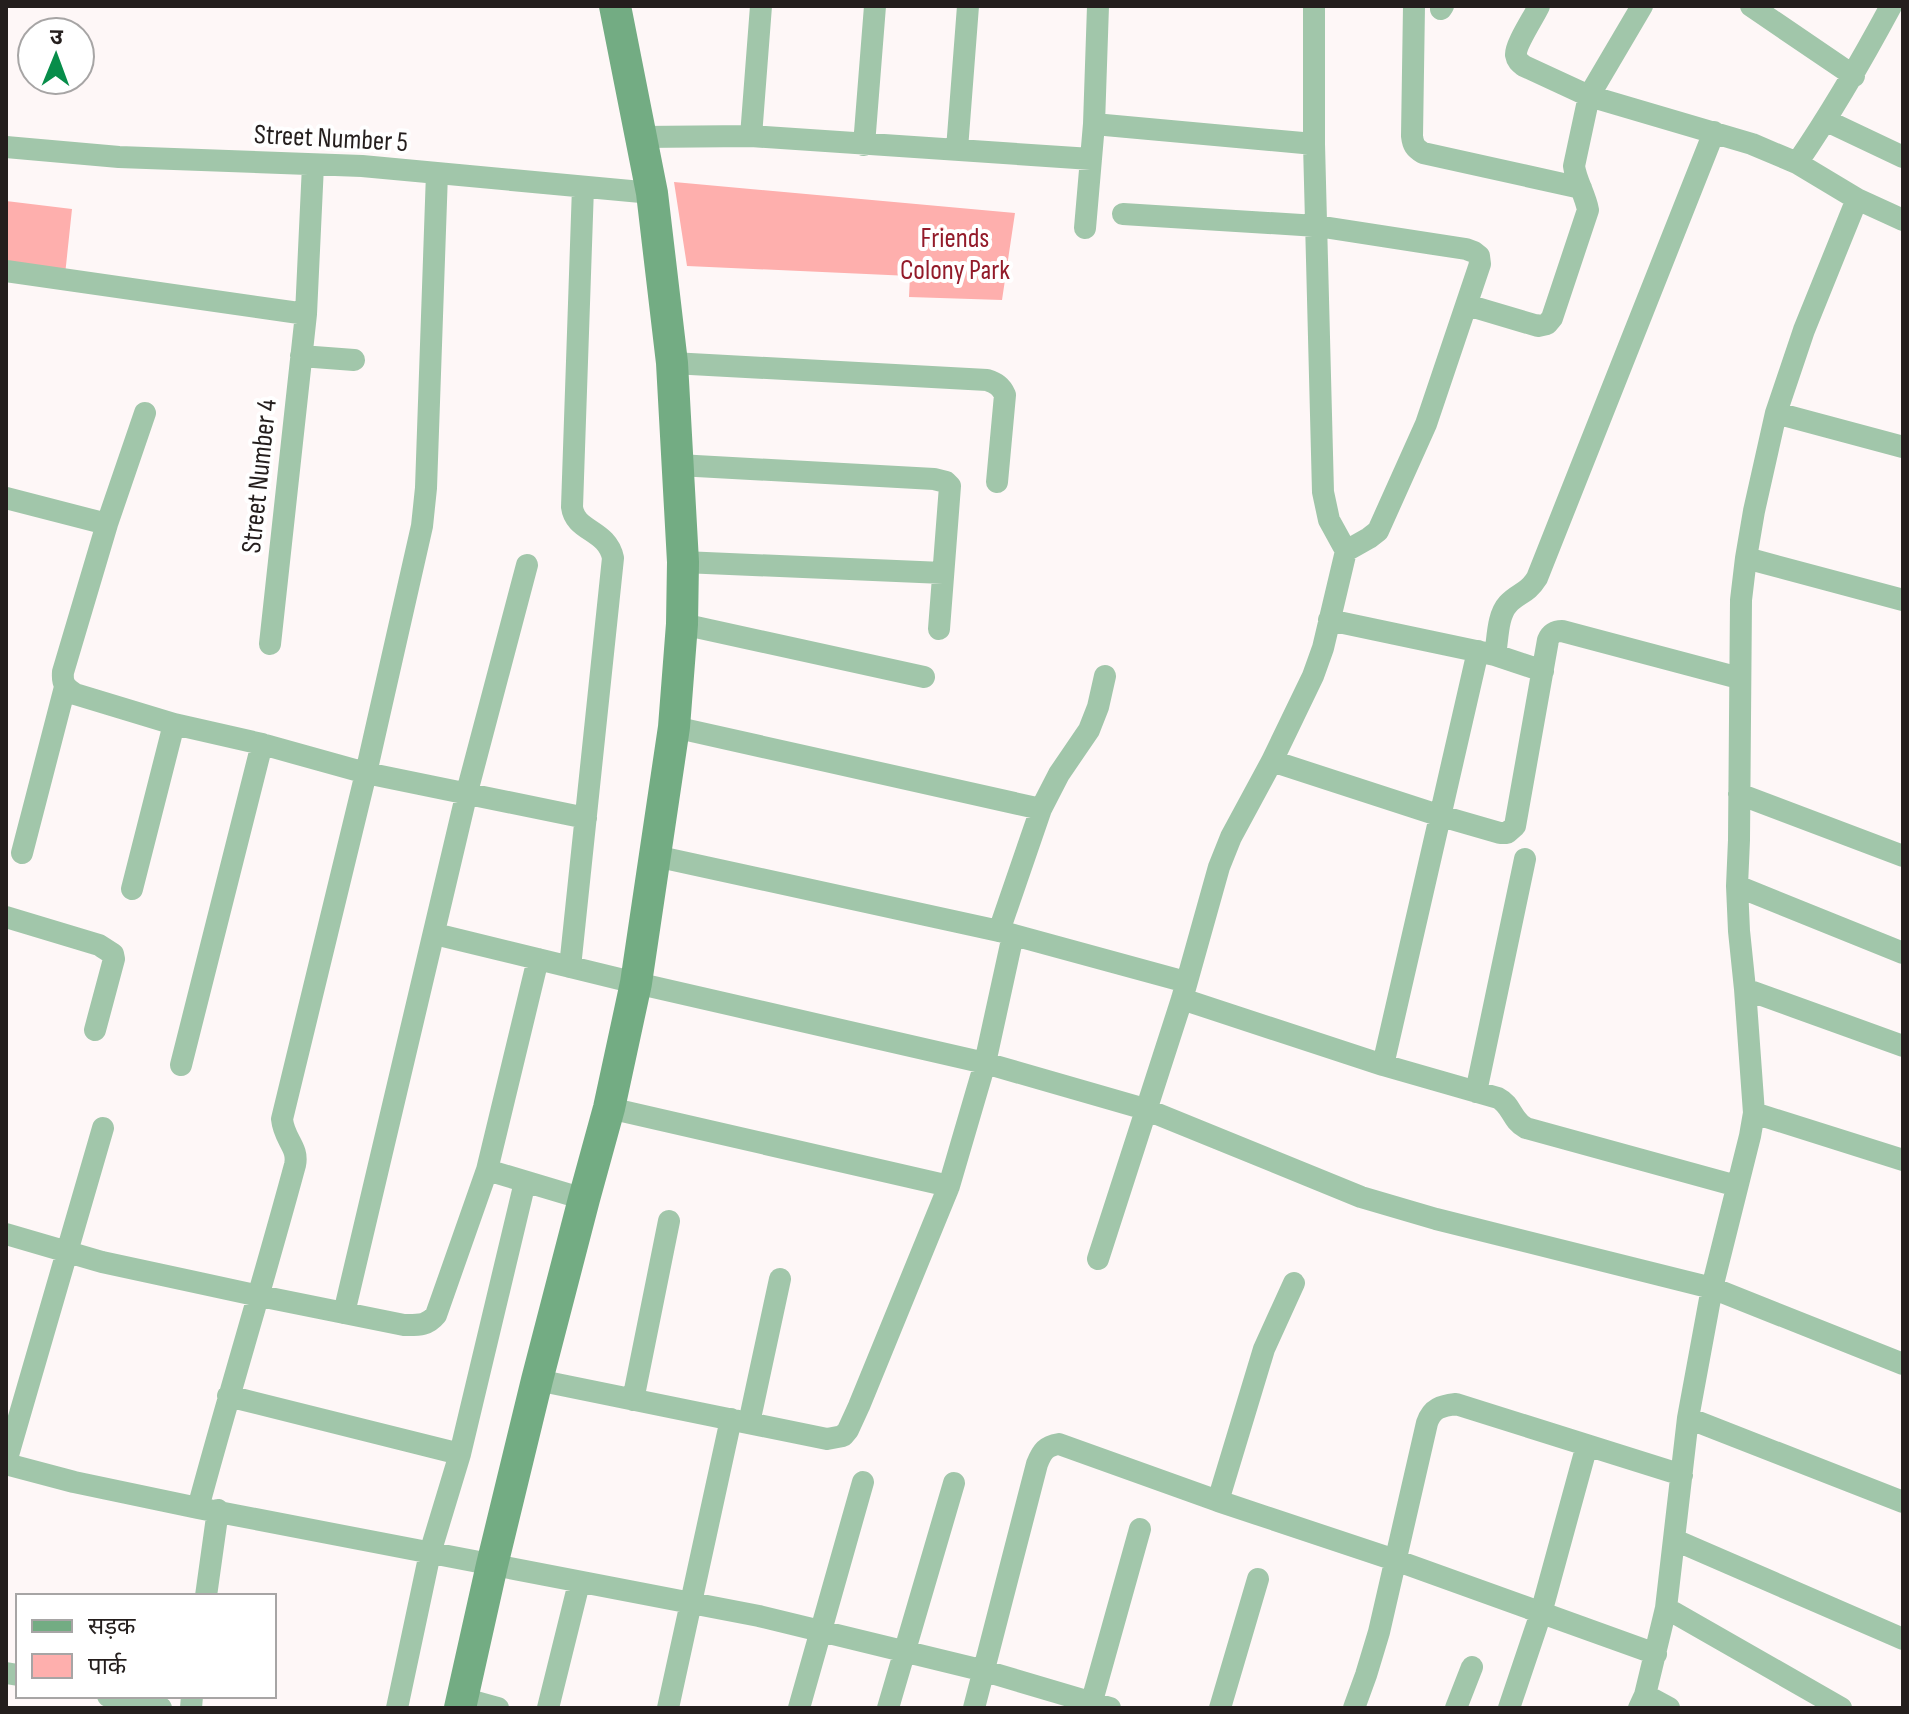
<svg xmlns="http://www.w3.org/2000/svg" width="1909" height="1714" viewBox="0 0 1909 1714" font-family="'Sofia Sans Condensed','Noto Sans Devanagari',sans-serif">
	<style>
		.green { fill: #feafad }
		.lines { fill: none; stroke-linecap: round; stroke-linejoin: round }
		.street { stroke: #a1c6aa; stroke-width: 22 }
		.secondary { stroke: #73ac83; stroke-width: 32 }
		.labels { text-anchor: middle; stroke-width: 8; stroke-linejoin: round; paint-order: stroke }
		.street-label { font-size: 28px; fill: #241e1d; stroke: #fff }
		.park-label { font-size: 28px; fill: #931b2a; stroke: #fff }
	</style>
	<rect width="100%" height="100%" fill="#fef7f7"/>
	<!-- green -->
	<path class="green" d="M674 182 1015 213 1002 300 909 297 910 276 687 266Z
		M6 201 72 209 65 275 6 268Z"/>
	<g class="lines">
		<!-- street -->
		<path class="street" d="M1314 6V144L1323 492 1329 520 1346 551
			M1414 6 1412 136C1413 145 1415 148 1423 153L1581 188
			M1539 6C1534 17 1515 45 1516 55 1517 61 1520 63 1524 66L1589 96 1752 144 1797 163 1857 199 1903 220
			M1751 6 1854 76
			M1441 9 1443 6
			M1827 121 1903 157
			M1094 124 1314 144
			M751 136 761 6
			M641 137 751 136 1091 159
			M864 145 875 6
			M6 147 119 157 362 166 652 193
			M957 149 968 6
			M1797 163C1832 112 1862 60 1891 6
			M1085 228 1094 124 1098 6
			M6 271 306 314
			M1467 305 1538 326 1547 324 1552 318 1588 210C1585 194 1576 181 1574 166L1589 96 1642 6
			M301 356 354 360
			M672 363 987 380C996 383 1001 386 1005 395L997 482
			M145 413 107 524 63 672C62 684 65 687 75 694L174 724 262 744 366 773 586 818
			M1776 413 1903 447
			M678 465 934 479 946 482 950 486 939 629
			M6 498 107 524
			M1746 558 1903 600
			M683 562 943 573
			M1329 620 1495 655 1543 671
			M682 624 924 677
			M270 644 306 314 313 165
			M1495 655C1498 639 1497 616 1508 604 1518 593 1527 594 1537 578L1714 132
			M674 727 1041 809
			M1272 761 1441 816 1500 833H1507L1515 826 1548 640C1551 633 1555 631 1562 631L1739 678
			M1739 794 1903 856
			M22 853 65 687
			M655 856 999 931 1186 982
			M1737 886 1903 953
			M132 889 174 724
			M6 917 99 945 113 954 114 959 95 1030
			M999 931 1041 809 1059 774 1089 730 1098 707 1105 676
			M435 934 636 983 985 1063 1145 1109 1361 1197 1436 1219 1712 1288 1903 1364
			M570 967 613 558C607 529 575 532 572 507L583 187
			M1745 989 1903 1046
			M1182 999 1383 1065 1498 1098C1512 1105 1511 1120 1526 1128L1737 1186
			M181 1065 262 744
			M1383 1065 1478 651
			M1476 1092 1525 859
			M609 1108 949 1186
			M1754 1113 1903 1160
			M487 1170 584 1199
			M6 1234 102 1262 260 1296 404 1325C418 1325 427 1326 436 1315L487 1170 538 959
			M1098 1259 1182 999 1219 867 1231 837 1272 761 1313 676 1323 648 1346 551 1369 538 1378 531 1426 424 1480 264 1479 256 1474 252 1466 249 1317 226 1123 214
			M344 1313 467 792 527 565
			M537 1380 827 1439 843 1436 848 1430 859 1406 949 1186 985 1063 1013 935
			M228 1396 460 1454
			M633 1400 669 1221
			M1688 1418 1903 1502
			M749 1423 780 1279
			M6 1462 103 1128
			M6 1464 74 1482 198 1508 759 1616 985 1671 1110 1708
			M1218 1501 1264 1349 1294 1283
			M198 1508C229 1393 264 1280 295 1165 299 1147 284 1140 282 1119L366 773 422 526 426 488 437 173
			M1675 1540 1903 1639
			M206 1596 218 1510
			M1666 1608 1841 1708
			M6 1673 18 1675
			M1645 1695 1669 1708
			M108 1696 161 1708
			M462 1698 498 1708
			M191 1708 192 1696
			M397 1708 430 1553 460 1454 525 1182
			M548 1708 579 1583
			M668 1708 731 1419
			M799 1708 863 1482
			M888 1708 954 1483
			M974 1708 1037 1464C1042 1451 1046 1446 1059 1444L1218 1501 1395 1560 1656 1654
			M1090 1708 1140 1529
			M1220 1708 1258 1579
			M1354 1708 1366 1675 1379 1632 1427 1423C1432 1408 1441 1406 1456 1404L1682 1475
			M1456 1708 1472 1667
			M1509 1708 1541 1613 1587 1445
			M1639 1708 1645 1695 1666 1608 1688 1418 1712 1288 1750 1136 1754 1113 1745 989 1739 931 1737 886 1739 840 1741 600 1746 558 1754 511 1776 413 1804 330 1857 199"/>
		<!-- secondary -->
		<path class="secondary" d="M460 1708 492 1565 537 1380 584 1199 609 1108 636 983 674 727 682 624 683 562 672 363 652 193 615 6"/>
	</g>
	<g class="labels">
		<!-- street labels -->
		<g class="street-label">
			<text transform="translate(331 137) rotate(3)" y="10">Street Number 5</text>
			<text transform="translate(258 476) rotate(-84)" y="10">Street Number 4</text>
		</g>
		<!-- park labels -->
		<g class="park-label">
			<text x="955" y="247">Friends<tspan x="955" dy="32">Colony Park</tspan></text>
		</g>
	</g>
	<!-- border -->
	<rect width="1909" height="1714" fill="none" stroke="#241e1d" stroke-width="16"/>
	<!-- legend -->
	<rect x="16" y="1594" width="260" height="104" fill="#ffffff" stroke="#a7a5a5" stroke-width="2"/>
	<rect x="32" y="1620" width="40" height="12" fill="#73ac83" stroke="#a7a5a5" stroke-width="2"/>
	<text x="88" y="1634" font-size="24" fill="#241e1d">सड़क</text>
	<rect x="32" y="1654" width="40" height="24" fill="#feafad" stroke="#a7a5a5" stroke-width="2"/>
	<text x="88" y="1674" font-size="24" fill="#241e1d">पार्क</text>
	<!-- north arrow -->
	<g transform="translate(56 56) rotate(1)"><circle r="38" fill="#ffffff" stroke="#a7a5a5" stroke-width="2"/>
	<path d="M0-6L14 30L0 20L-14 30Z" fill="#078d4a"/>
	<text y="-12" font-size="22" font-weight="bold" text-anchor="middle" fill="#241e1d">उ</text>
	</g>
</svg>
